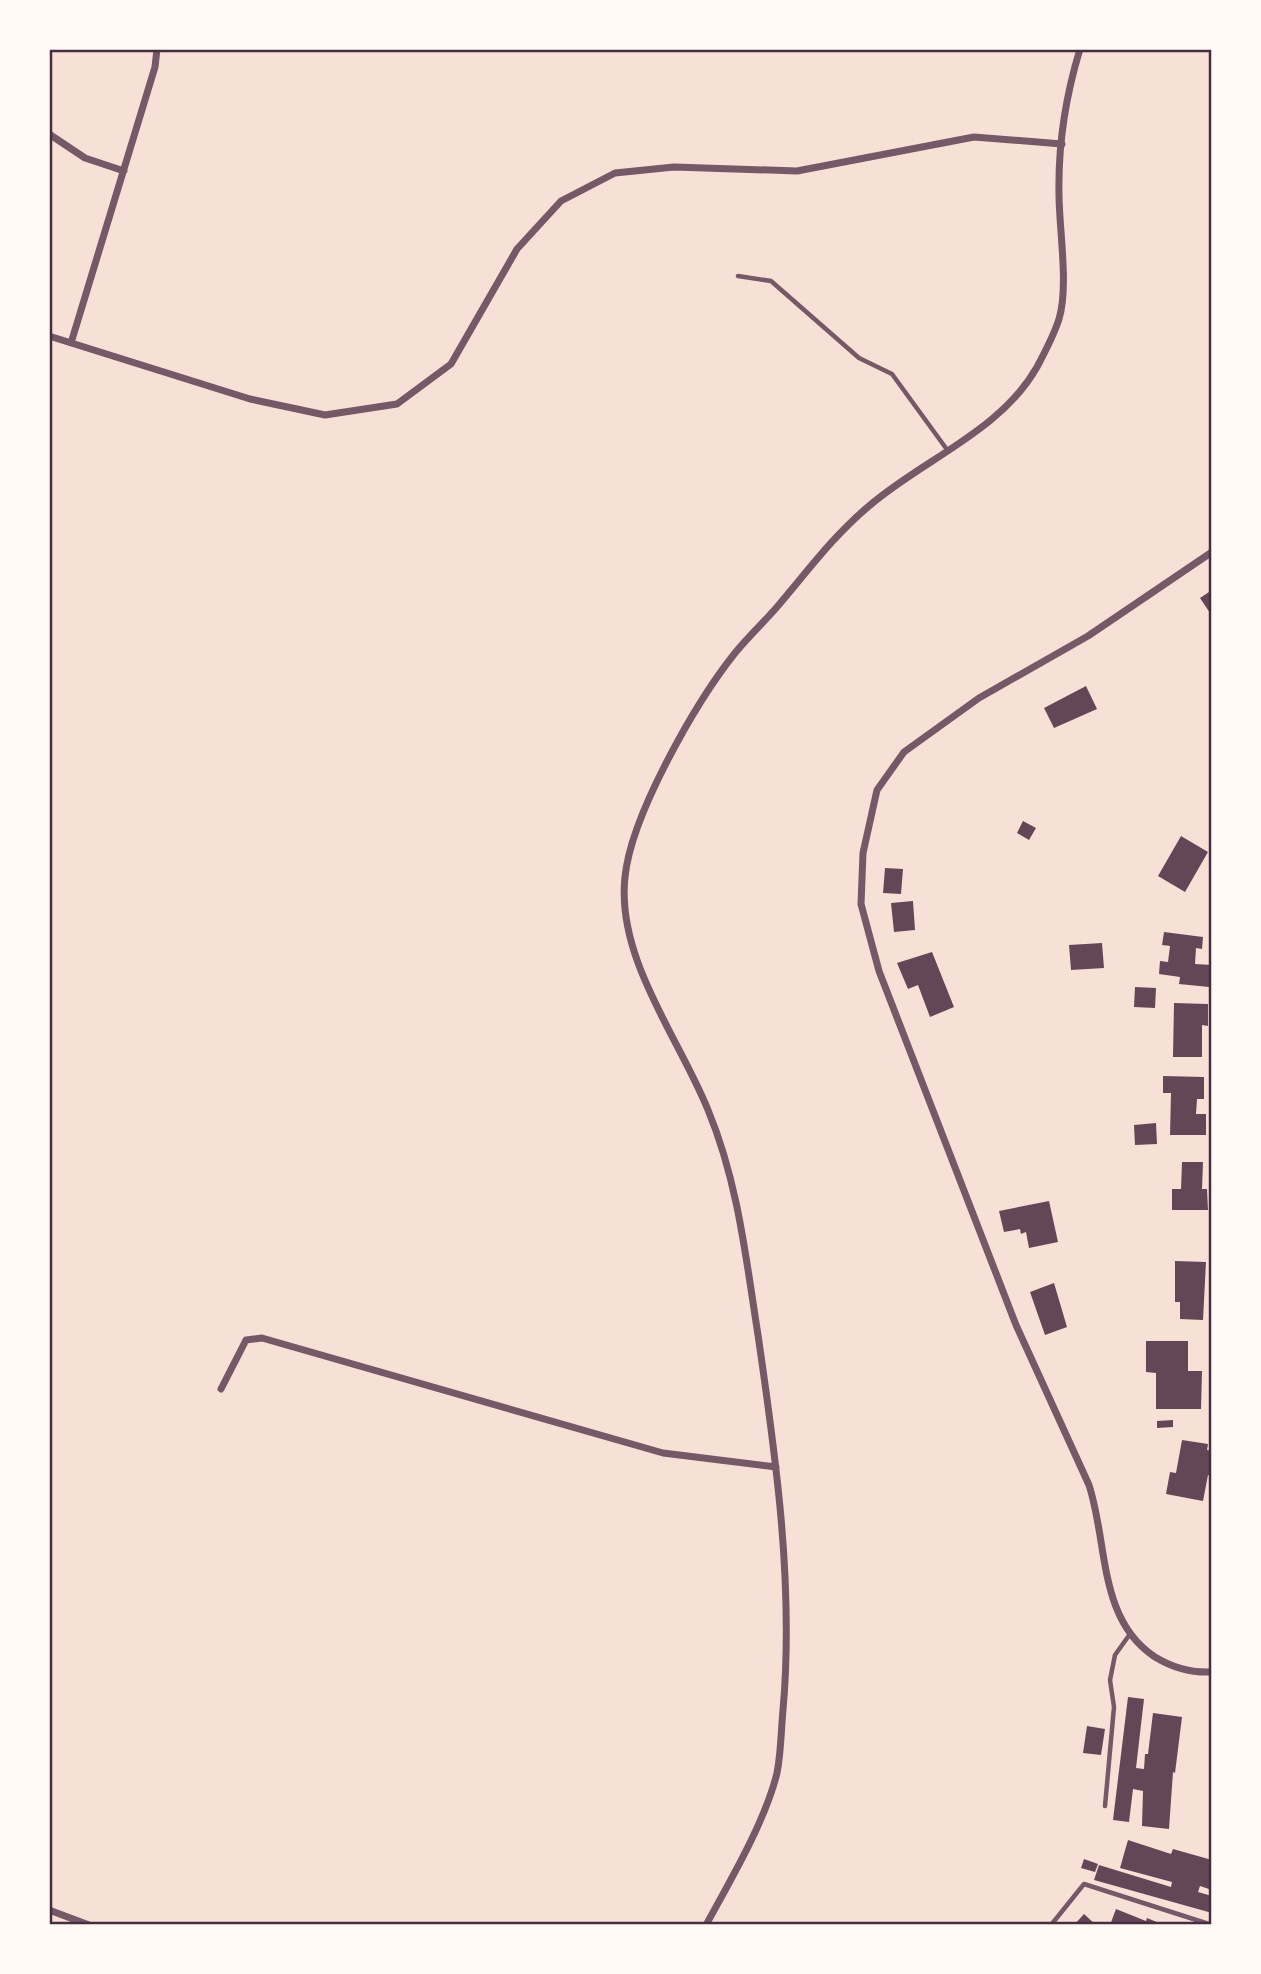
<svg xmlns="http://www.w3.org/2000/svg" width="1261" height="1974" viewBox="0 0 1261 1974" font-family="Mulish,sans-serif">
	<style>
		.building { fill: #644757 }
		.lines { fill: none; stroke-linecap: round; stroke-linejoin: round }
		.service { stroke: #755966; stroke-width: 4.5 }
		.minor { stroke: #755966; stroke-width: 7 }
		.neatline { fill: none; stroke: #4a2c40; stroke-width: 2.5 }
	</style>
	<rect width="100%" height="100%" fill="#f7e1d7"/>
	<!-- building -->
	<path class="building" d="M1212 590V616L1200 598Z
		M1086 686 1097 709 1054 728 1044 708Z
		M1023 821 1036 828 1029 840 1017 833Z
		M1181 836 1208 852 1185 892 1158 876Z
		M885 868 903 869 901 894 883 893Z
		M913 901 915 930 894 932 891 903Z
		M1164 932 1203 937 1202 949 1196 948 1195 964 1212 965 1209 987 1179 984 1180 977 1159 974 1160 961 1168 962 1170 946 1162 945Z
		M1102 943 1104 968 1071 970 1069 945Z
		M932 952 954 1007 930 1017 918 985 908 989 897 963Z
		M1135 987 1156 988 1155 1008 1134 1007Z
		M1174 1003 1208 1004V1026L1202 1025V1057H1173Z
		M1163 1076 1204 1077V1099H1197L1196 1114H1206V1135H1170L1171 1093H1163Z
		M1156 1123 1157 1144 1135 1145 1134 1125Z
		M1182 1162H1203L1202 1189H1207L1208 1210H1172V1189H1181Z
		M1049 1201 1058 1242 1029 1248 1026 1232 1021 1234 1020 1229 1004 1232 999 1211Z
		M1175 1261 1206 1262 1203 1320 1180 1319V1302H1175Z
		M1054 1283 1067 1327 1045 1335 1030 1292Z
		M1146 1341H1188V1371H1202L1201 1409H1156V1373L1146 1372Z
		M1173 1420V1427L1157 1428V1421Z
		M1182 1440 1208 1444 1207 1450 1212 1451V1476L1208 1475 1203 1501 1166 1494 1170 1472 1176 1473Z
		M1128 1697 1144 1699 1136 1768 1144 1769 1145 1754H1148L1153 1713 1182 1717 1175 1773 1173 1772 1169 1829 1142 1826 1143 1791 1133 1789 1129 1822 1113 1820Z
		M1087 1726 1105 1729 1101 1755 1083 1753Z
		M1128 1840 1171 1854 1173 1849 1212 1860V1890L1200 1886 1198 1892 1212 1896V1913L1094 1880 1099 1865 1171 1887 1172 1882 1120 1868Z
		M1084 1859 1098 1864 1095 1872 1081 1868Z
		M1116 1909 1146 1921 1147 1918 1164 1925H1110Z
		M1084 1914 1096 1925H1074Z"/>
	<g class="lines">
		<!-- service -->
		<path class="service" d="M738 276 771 281 859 358 892 374 948 451
			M1105 1806 1114 1707 1110 1680 1115 1655 1130 1634
			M1051 1925 1084 1884 1212 1925"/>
		<!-- minor -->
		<path class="minor" d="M49 134 85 158 124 171
			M49 336 250 399 325 415 397 404 451 364 517 249 561 201 615 173 674 167 797 171 974 137 1062 144
			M71 343 155 67 157 49
			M1212 552 1088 636 979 698 904 752 877 790 863 853 861 904 879 971 1016 1325 1089 1485C1108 1543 1098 1620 1155 1657 1173 1668 1191 1673 1212 1672
			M221 1389 246 1340 262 1338 663 1453 776 1467
			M49 1910 89 1925
			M706 1925C730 1881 765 1822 777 1773 781 1753 781 1731 783 1710 794 1586 776 1458 758 1335 746 1259 738 1182 708 1110 679 1038 616 958 625 877 631 815 696 702 735 653 748 637 764 622 777 607 807 572 833 536 869 506 922 460 1001 431 1037 367 1045 352 1054 335 1059 319 1069 286 1059 229 1059 194 1058 145 1066 95 1080 49"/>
	</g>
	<!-- border -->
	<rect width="1261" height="1974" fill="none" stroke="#fffaf5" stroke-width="102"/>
	<rect x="51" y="51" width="1159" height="1872" class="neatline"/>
</svg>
